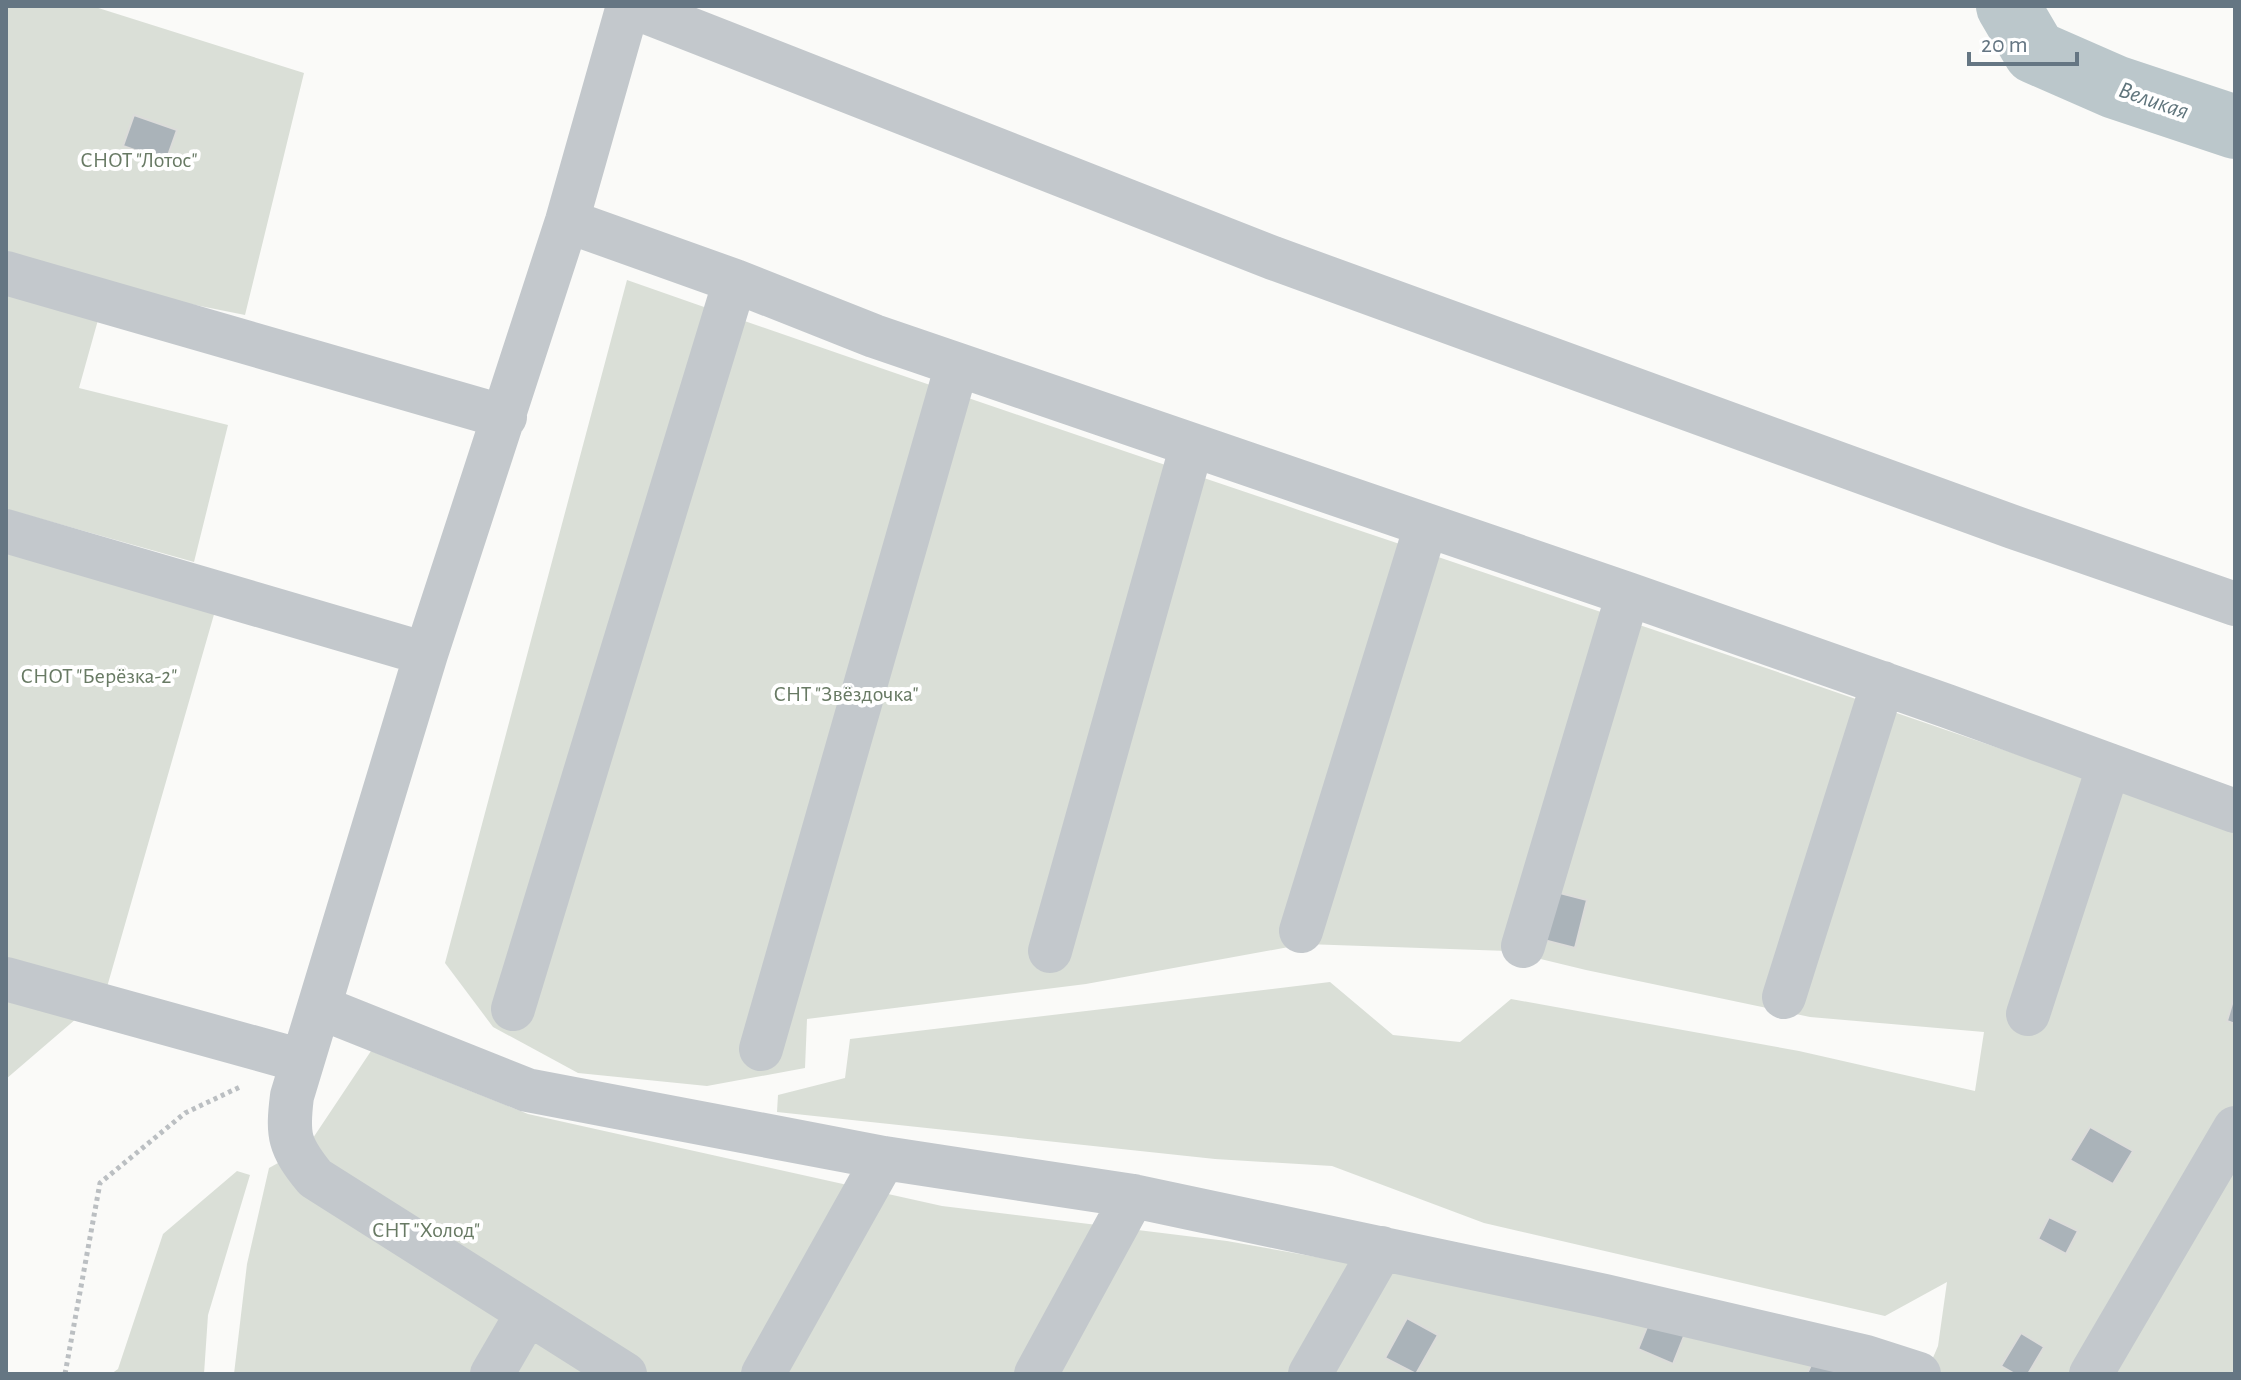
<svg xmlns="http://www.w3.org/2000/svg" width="2241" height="1380" viewBox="0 0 2241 1380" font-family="'Alegreya Sans',sans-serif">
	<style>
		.green { fill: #dadfd7 }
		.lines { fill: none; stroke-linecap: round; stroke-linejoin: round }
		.river { stroke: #bbc7cb; stroke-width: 64 }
		.building { fill: #aab3b9; stroke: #dcdcda; stroke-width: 2 }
		.path { stroke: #bbbfc2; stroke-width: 5; stroke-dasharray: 4 4; stroke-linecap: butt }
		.minor { stroke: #c3c8cc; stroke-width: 44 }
		.labels { text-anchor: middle; stroke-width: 8; stroke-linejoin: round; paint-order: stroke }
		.park-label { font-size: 22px; fill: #687a64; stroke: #fff }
		.water-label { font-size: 24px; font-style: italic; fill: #60757c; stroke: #fff }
	</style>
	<rect width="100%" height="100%" fill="#fafaf8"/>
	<!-- green -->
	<path class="green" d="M6 6H92L304 73 245 315 110 288 98 320 79 388 228 425 194 562 6 509Z
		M627 280C1162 468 1701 641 2235 831V1374H1926L1938 1346 1947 1282 1885 1316 1484 1223 1332 1166 1215 1159 777 1112 778 1095 845 1078 850 1039 1330 982 1393 1035 1460 1042 1511 999 1799 1051 1975 1091 1984 1032 1810 1017 1586 970 1508 951 1305 944 1086 984 807 1019 805 1068 707 1086 578 1073 493 1027 445 963Z
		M6 550 215 611 105 994 6 1079Z
		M371 1051 528 1114 942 1206 1227 1241 1709 1327 1891 1374H234L247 1264 269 1168 307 1147Z
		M237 1171 250 1175 208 1315 204 1374H111L118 1369 163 1234Z"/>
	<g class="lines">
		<!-- river -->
		<path class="river" d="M2008 6 2035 52 2115 87 2235 127"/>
	</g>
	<!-- building -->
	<path class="building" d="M134 115 177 130 166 161 123 146Z
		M1552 891 1587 900 1575 948 1540 939Z
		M2235 994V1024L2227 1021Z
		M2090 1127 2133 1151 2113 1184 2070 1160Z
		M2049 1217 2078 1231 2066 1254 2038 1239Z
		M1651 1317 1686 1331 1673 1364 1638 1349Z
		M1407 1318 1438 1335 1416 1374 1385 1358Z
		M2021 1333 2044 1347 2028 1374H2015L2001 1366Z
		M1814 1358 1838 1369 1836 1374H1807Z"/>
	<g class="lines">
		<!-- path -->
		<path class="path" d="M65 1374 100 1183 185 1113 242 1086"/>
		<!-- minor -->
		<path class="minor" d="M631 6 1273 258 2013 527 2235 604
			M567 221 735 281 874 336 1628 594 1947 706 2235 811
			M6 273 505 417
			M6 531 426 654
			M1301 931 1426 526
			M1523 946 1628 594
			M1050 951 1192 445
			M6 979 284 1056
			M1784 997 1883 683
			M319 1007 527 1090 884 1158 1133 1196 1605 1296 1866 1357 1919 1374
			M513 1009 735 281
			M2028 1014 2109 765
			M761 1049 957 365
			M492 1374 527 1314
			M625 1374 315 1178C289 1146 287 1136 292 1096L426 654 567 221 628 6
			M763 1374 884 1158
			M1036 1374 1133 1196
			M1310 1374 1382 1248
			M2091 1374 2235 1128"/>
	</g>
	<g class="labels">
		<!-- park labels -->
		<g class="park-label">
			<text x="139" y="167">СНОТ "Лотос"</text>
			<text x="99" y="683">СНОТ "Берёзка-2"</text>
			<text x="846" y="701">СНТ "Звёздочка"</text>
			<text x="426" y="1237">СНТ "Холод"</text>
		</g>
		<!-- water labels -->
		<g class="water-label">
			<text transform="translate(2154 100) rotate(19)" y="8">Великая</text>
		</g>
	</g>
	<!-- border -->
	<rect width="2241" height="1380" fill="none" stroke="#657683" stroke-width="16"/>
	<!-- scale -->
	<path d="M1969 52v12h108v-12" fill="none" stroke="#657683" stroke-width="4"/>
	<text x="1981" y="52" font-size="24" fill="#657683" stroke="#ffffff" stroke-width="6" paint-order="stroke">20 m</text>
</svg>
